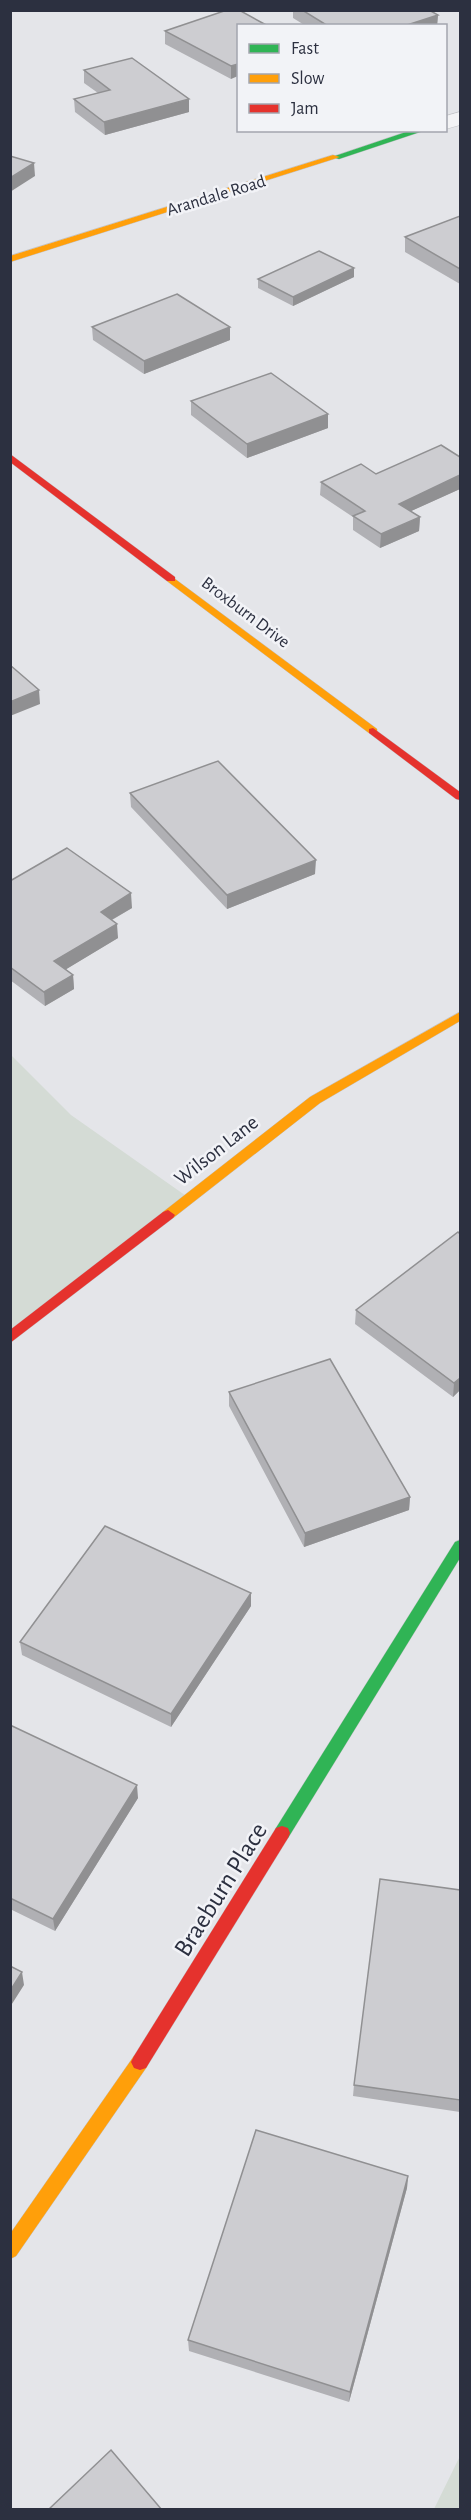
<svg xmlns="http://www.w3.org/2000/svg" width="471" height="2520" viewBox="0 0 471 2520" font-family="'Alegreya Sans',sans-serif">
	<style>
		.green { fill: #d4dbd5 }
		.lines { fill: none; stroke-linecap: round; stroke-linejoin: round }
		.street-casing { stroke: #c2c3c7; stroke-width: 1 }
		.fast-casing { stroke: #c2c3c7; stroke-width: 1 }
		.slow-casing { stroke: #c2c3c7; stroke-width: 1 }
		.jam-casing { stroke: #c2c3c7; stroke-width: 1 }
		.street { fill: #f3f3f5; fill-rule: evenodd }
		.fast { fill: #30b455; fill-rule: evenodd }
		.slow { fill: #ff9f0a; fill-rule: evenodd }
		.jam { fill: #e5322d; fill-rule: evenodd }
		.wall { fill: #b0b0b4 }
		.shaded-wall { fill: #909092 }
		.building { fill: #cdcdd1; stroke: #909092; stroke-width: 1.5 }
		.labels { text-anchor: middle; stroke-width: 5; stroke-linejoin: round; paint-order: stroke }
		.far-street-label { font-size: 18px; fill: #2c3040; stroke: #f2f3f7 }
		.street-label { font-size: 21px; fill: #2c3040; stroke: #f2f3f7 }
		.near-street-label { font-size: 26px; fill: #2c3040; stroke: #f2f3f7 }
	</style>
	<rect width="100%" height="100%" fill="#e4e5e9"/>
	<!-- green -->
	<path class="green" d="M11 1055 71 1115 189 1198 11 1338Z
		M460 2456V2509H434Z"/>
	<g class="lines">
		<!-- street casing -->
		<g class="street-casing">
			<path id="street" d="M460 112V125L446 129V116Z"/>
		</g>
		<!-- fast casing -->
		<g class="fast-casing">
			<path id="fast" d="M412 130H426L339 159 332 157Z
				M460 1540V1558L288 1838 282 1840 276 1838 274 1833 276 1828 455 1542Z"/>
		</g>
		<!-- slow casing -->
		<g class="slow-casing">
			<path id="slow" d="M333 155 340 157 10 262V256Z
				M171 576 377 729V733H369L167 581V577Z
				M460 1012V1021L320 1103 173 1218H163L161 1215 163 1212 310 1097Z
				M140 2054 146 2056 149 2062 146 2068 16 2256 10 2259V2234L134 2056Z"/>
		</g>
		<!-- jam casing -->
		<g class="jam-casing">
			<path id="jam" d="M10 454 175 577V581H167L10 462Z
				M373 728 460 792V800L456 799 369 733V729Z
				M168 1210 175 1215 173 1218 10 1343V1330L163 1212Z
				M282 1826 288 1828 290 1833 288 1838 146 2068 140 2070 134 2068 131 2062 134 2056 276 1828Z"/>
		</g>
		<!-- street -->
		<use href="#street" class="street"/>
		<!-- fast -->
		<use href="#fast" class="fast"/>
		<!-- slow -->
		<use href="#slow" class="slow"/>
		<!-- jam -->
		<use href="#jam" class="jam"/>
	</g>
	<!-- wall -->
	<path class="wall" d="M239 10 231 79 165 44V31Z
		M293 10H429L438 15 437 26H306L293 18Z
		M84 70 189 112 105 135 75 112 74 99 98 93 84 83Z
		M460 216V284L405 252V237Z
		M354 268V277L293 306 258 288V279Z
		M92 327H230V340L144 374 93 340Z
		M191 401 328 428 247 458 191 415Z
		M460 457V489L411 511 420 517 419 531 380 548 353 530V517L320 495 321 482 376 474Z
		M130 793 315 874 227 909 131 807Z
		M10 881 132 908 112 920 118 938 66 969 73 975 74 989 45 1006 10 980Z
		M460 1234V1390L453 1397 355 1324 356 1310Z
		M229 1392 410 1497 409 1510 304 1547 229 1406Z
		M251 1593V1606L171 1727 22 1655 20 1642Z
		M10 1725 138 1798 55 1931 10 1909Z
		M460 1890V2112L353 2096 354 2085Z
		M408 2176 407 2188 349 2402 189 2351 188 2340Z"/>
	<!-- shaded-wall -->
	<path class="shaded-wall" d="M438 15 437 26H404Z
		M238 64V76L231 79V66Z
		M189 99V112L105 135 104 122Z
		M34 163 35 176 10 192V178Z
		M354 268V277L293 306V297Z
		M230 327V340L144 374V361Z
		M328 414V428L247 458V444Z
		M460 475V489L398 517 399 504Z
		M420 517 419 531 380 548 381 534Z
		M39 690 40 704 10 716V702Z
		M316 860 315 874 227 909V895Z
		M131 893 132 908 101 926V912Z
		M117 924 118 938 55 976 54 961Z
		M73 975 74 989 45 1006 44 992Z
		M460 1378V1390L453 1397 454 1383Z
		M410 1497 409 1510 304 1547 305 1533Z
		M251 1593V1606L171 1727V1714Z
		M137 1785 138 1798 55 1931 53 1919Z
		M22 1972 24 1985 10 2007V1991Z
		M408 2176 407 2188 349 2402 350 2392Z"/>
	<!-- building -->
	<path class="building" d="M227 10H239L268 26H238V64L231 66 165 31Z
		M302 10H429L438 15 404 26H328Z
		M132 58 189 99 104 122 74 99 110 90 84 70Z
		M10 156 34 163 10 178Z
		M460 216V269L405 237Z
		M319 251 354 268 293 297 258 279Z
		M177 294 230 327 144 361 92 327Z
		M271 373 328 414 247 444 191 401Z
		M441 445 460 457V475L399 504 420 517 381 534 353 516 365 511 321 482 361 464 376 474Z
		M10 665 39 690 10 702Z
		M218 761 316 860 227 895 130 793Z
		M67 848 131 893 101 912 117 924 54 961 73 975 44 992 10 967V881Z
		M458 1232 460 1234V1378L454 1383 356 1310Z
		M330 1359 410 1497 305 1533 229 1392Z
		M105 1526 251 1593 171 1714 20 1642Z
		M10 1725 137 1785 53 1919 10 1898Z
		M380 1879 460 1890V2100L354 2085Z
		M10 1966 22 1972 10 1991Z
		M256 2130 408 2176 350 2392 188 2340Z
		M111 2450 162 2510H48Z"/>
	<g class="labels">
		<!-- far-street labels -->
		<g class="far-street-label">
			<text transform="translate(216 195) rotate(-17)" y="6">Arandale Road</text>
			<text transform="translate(246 612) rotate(37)" y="6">Broxburn Drive</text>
		</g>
		<!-- street labels -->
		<g class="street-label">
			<text transform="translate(216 1150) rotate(-38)" y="7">Wilson Lane</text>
		</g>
		<!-- near-street labels -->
		<g class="near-street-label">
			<text transform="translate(220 1889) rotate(-58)" y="9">Braeburn Place</text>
		</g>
	</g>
	<!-- border -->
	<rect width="471" height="2520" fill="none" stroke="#2c3040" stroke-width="24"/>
	<!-- legend -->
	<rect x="237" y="24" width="210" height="108" fill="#f2f3f7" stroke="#a3a5ae" stroke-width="1.5"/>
	<rect x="249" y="44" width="30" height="9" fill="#30b455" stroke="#a3a5ae" stroke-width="1.5"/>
	<text x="291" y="54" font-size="18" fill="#2c3040">Fast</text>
	<rect x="249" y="74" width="30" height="9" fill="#ff9f0a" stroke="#a3a5ae" stroke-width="1.5"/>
	<text x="291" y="84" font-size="18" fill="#2c3040">Slow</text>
	<rect x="249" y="104" width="30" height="9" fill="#e5322d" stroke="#a3a5ae" stroke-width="1.5"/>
	<text x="291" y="114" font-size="18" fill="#2c3040">Jam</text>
</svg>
